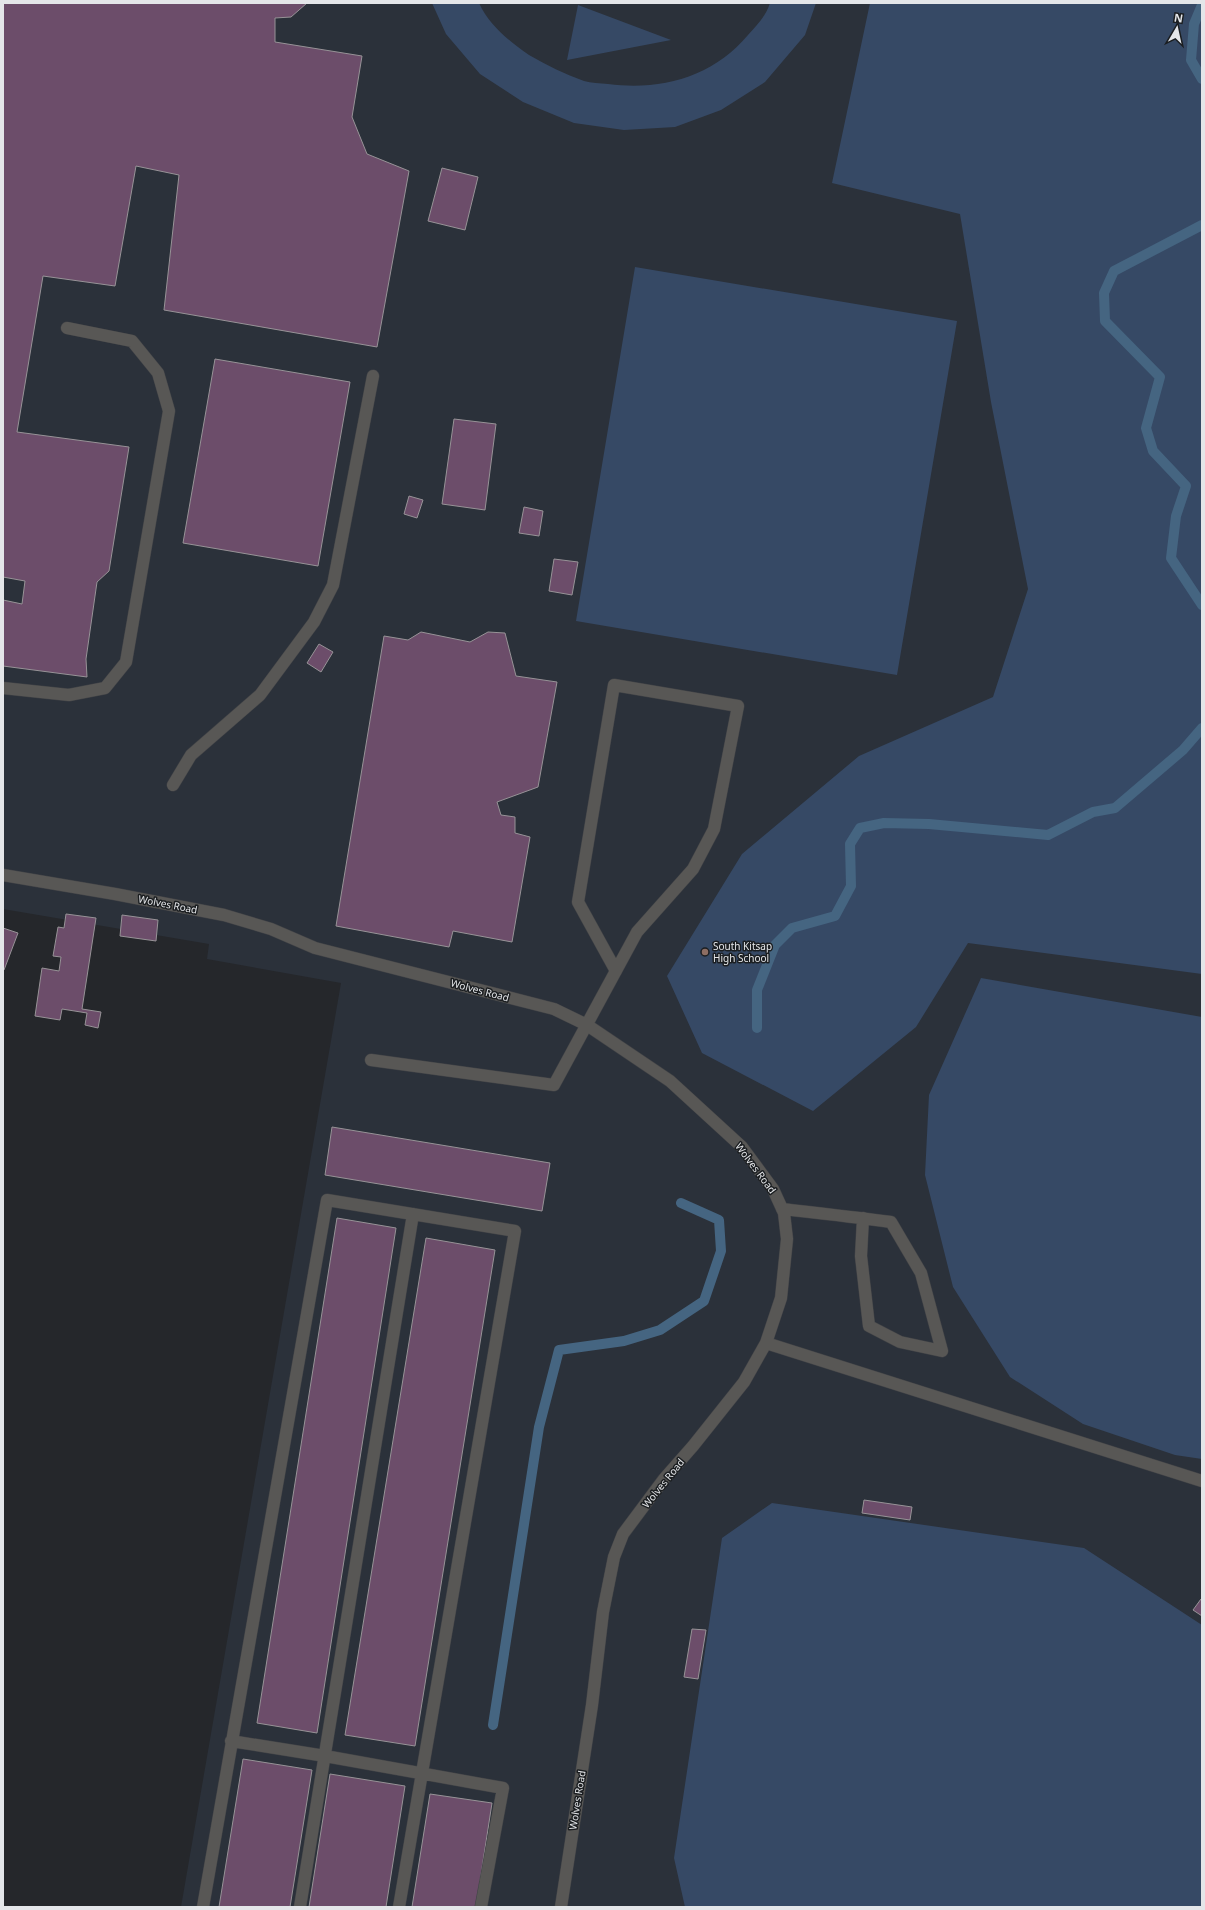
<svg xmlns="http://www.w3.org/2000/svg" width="1205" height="1910" viewBox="0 0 1205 1910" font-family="'Noto Sans',sans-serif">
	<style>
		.built { fill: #2b313a }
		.green { fill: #364965 }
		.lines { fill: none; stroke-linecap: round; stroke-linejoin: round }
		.stream { stroke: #456581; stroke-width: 10 }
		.building { fill: #6c4d6a; stroke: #979397 }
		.lane-casing { stroke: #404246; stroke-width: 13 }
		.lane { stroke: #585755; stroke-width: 12 }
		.education-dot { fill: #8d6e63; stroke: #1b1e21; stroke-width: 1.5 }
		.labels { text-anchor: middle; stroke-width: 3; stroke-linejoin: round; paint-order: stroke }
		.street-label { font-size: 10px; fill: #e4e6e9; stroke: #1b1e21 }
		.poi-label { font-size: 10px; fill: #e4e6e9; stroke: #1b1e21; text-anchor: start }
	</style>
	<rect width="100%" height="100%" fill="#25272b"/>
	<!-- built -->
	<path class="built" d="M3 3H1125L1202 264V1907H181L341 983 207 959 209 944 3 909Z"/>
	<!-- green -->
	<path class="green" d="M432 3H479C489 25 509 41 529 55 546 65 565 74 584 81 591 83 600 83 608 84 661 91 713 77 748 35 757 25 766 16 770 3H816L805 35 765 82 721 110 675 127 624 130 574 123 523 102 480 74 446 34Z
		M870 3H1202V974L968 943 916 1027 813 1111 702 1053 667 976 742 854 859 756 993 697 1028 589 991 402 960 214 832 183Z
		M578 5 671 40 567 60Z
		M635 267 957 321 897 675 576 621Z
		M981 978 1202 1017V1459L1175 1455 1083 1424 1010 1377 953 1287 925 1175 929 1095Z
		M772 1503 1084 1548 1202 1625V1907H685L674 1858 722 1538Z"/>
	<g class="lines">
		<!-- stream -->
		<path class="stream" d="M1202 5 1194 24 1191 60 1202 79
			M1202 225 1114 271 1104 293 1105 321 1160 377 1146 428 1153 451 1186 486 1176 516 1171 558 1202 605
			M757 1028V990L775 945 792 928 835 916 851 886 850 844 860 828 884 823 929 824 1048 835 1093 812 1115 808 1183 750 1202 728
			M493 1725 539 1427 559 1350 624 1341 660 1330 704 1301 721 1251 719 1220 681 1203"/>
	</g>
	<!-- building -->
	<path class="building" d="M3 3H307L291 17 275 18V42L362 56 352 117 367 154 409 171 377 347 164 310 179 175 136 166 115 286 43 276 17 432 129 447 109 571 97 582 86 659 87 677 3 666V600L22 604 25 581 3 577Z
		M442 168 478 177 465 230 428 221Z
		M215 359 350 382 318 566 183 543Z
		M454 419 496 424 485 510 442 504Z
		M409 496 423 500 417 518 404 514Z
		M524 507 543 511 539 536 519 533Z
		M554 559 578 562 572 595 549 591Z
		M421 632 470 642 488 632 505 633 516 676 557 682 538 787 497 802 501 815 515 817V833L530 837 512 942 453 931 449 947 336 926 384 636 408 640Z
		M319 644 333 652 321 672 307 663Z
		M66 914 96 918 82 1009 101 1012 98 1028 85 1025 87 1013 62 1009 60 1020 35 1016 42 968 59 971 61 957 53 956 58 927 64 928Z
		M122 915 158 920 156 941 120 936Z
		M3 928 18 933 4 970H3Z
		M332 1127 550 1163 542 1211 325 1175Z
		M337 1218 396 1228 317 1733 257 1723Z
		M426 1238 495 1250 415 1746 345 1735Z
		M864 1500 912 1507 910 1520 862 1513Z
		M1201 1599 1202 1600V1616L1193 1610Z
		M692 1629 706 1630 698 1679 684 1677Z
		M243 1759 312 1770 290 1907H219Z
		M330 1774 405 1786 386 1907H309Z
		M430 1794 492 1803 476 1907H412Z"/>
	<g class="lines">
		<!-- lane casing -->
		<g class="lane-casing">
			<path id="lane" d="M3 688 69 695 105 688 126 662 169 411 158 373 132 341 67 328
				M173 785 191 755 260 695 314 622 333 585 373 376
				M3 875 115 894 224 915 271 929 315 948 554 1009 587 1025 670 1081 742 1147 773 1189 784 1213 787 1239 781 1298 766 1343 744 1382 693 1446 664 1479 623 1534 614 1557 603 1612 592 1705 561 1907
				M371 1060 554 1085 637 932 693 869 714 829 738 706 614 685 578 902 616 971
				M782 1209C818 1213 855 1217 891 1222L921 1273 942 1351 900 1342 869 1326 861 1256 863 1218
				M766 1343 1202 1481
				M231 1741 325 1756 503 1788 481 1907
				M203 1907 327 1200 515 1231 399 1907
				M300 1907 413 1214"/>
		</g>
		<!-- lane -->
		<use href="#lane" class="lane"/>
	</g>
	<!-- markers -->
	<circle class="education-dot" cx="705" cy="952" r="4"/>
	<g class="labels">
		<!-- street labels -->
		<g class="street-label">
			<text transform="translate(168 904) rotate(11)" y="4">Wolves Road</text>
			<text transform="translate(480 990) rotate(15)" y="4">Wolves Road</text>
			<text transform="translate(756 1168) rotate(53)" y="4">Wolves Road</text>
			<text transform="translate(663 1483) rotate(-51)" y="4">Wolves Road</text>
			<text transform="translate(577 1800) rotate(-81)" y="4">Wolves Road</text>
		</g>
		<!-- poi labels -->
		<g class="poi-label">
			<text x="713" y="950">South Kitsap<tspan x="713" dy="12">High School</tspan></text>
		</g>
	</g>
	<!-- border -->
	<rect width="1205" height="1910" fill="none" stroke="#e4e6e9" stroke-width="8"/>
	<!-- north arrow -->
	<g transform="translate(1177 28) rotate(9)" stroke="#1b1e21" stroke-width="3" paint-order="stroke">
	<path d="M0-3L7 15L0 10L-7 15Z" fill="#e4e6e9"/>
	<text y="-6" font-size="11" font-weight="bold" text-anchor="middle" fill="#e4e6e9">N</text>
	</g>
</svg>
